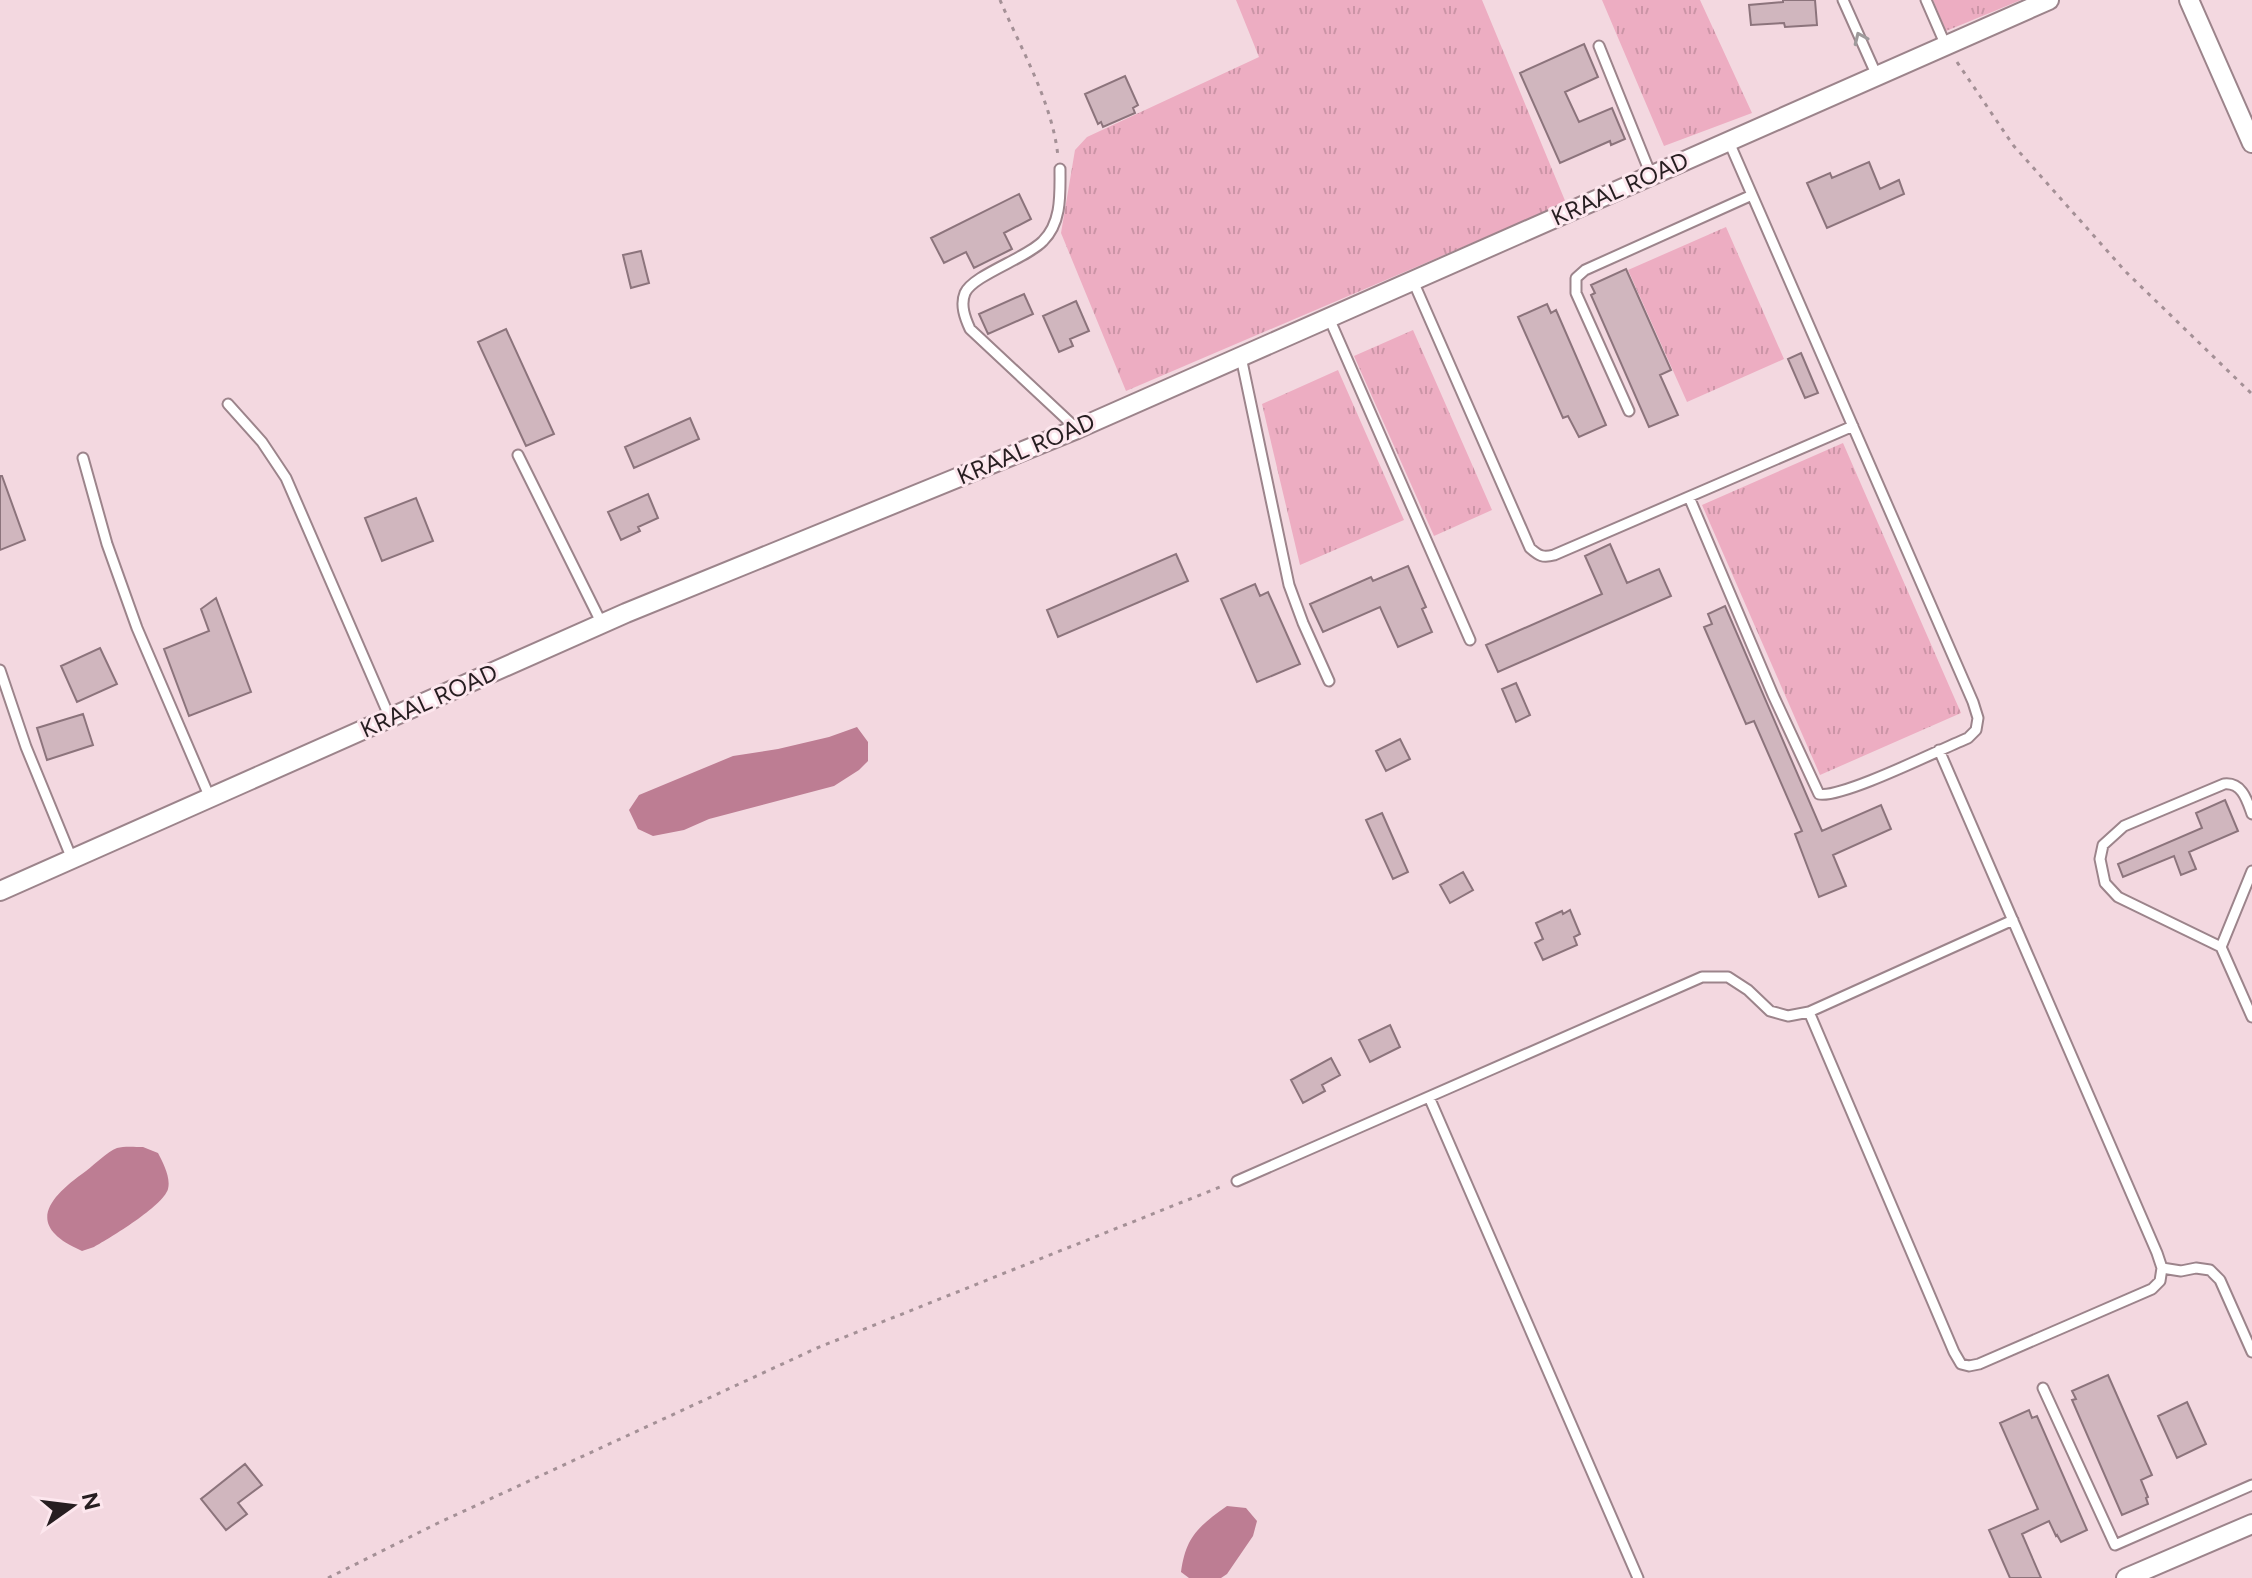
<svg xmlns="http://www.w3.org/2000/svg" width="2252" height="1578" viewBox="0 0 2252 1578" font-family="Figtree,sans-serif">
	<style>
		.grass { fill: url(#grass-tufts) }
		.water { fill: #bd7d93 }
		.building { fill: #d0b6be; stroke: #8c747c; stroke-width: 2 }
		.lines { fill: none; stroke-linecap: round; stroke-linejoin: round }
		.lane-casing { stroke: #9c848b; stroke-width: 13 }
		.street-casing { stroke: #9c848b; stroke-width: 22 }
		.path { stroke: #a49096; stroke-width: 3; stroke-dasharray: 4 6; stroke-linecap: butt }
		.lane { stroke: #fff; stroke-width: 9 }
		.street { stroke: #fff; stroke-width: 18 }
		.oneway { stroke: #9e9a9b }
		.labels { text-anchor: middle; stroke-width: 6; stroke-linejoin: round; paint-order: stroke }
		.street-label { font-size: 24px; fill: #271e21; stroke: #fde7ee }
	</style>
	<defs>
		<pattern id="grass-tufts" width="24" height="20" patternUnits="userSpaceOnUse" patternTransform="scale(2)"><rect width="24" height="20" fill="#edadc2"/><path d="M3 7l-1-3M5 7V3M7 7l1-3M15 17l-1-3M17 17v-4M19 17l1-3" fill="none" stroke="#cb94a6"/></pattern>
	</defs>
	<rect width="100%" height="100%" fill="#f3d8e0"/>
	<!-- grass -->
	<path class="grass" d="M1236 0H1482L1566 203 1126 391 1061 233 1075 150 1087 137 1259 57Z
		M1602 0H1700L1752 113 1664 146Z
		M1933 0H2021L1946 31Z
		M1726 227 1784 359 1687 402 1628 270Z
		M1413 330 1492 510 1434 536 1354 356Z
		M1338 370 1404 520 1300 565 1262 404Z
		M1843 443 1961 713 1820 775 1702 505Z"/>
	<!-- water -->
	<path class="water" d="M857 727 868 742V761L859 770 834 786 709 819 684 830 653 836 638 829 629 810 639 795 733 756 778 749 829 737Z
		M143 1147 158 1153C163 1163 171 1177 168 1189 163 1206 110 1238 94 1247L82 1251C24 1226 48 1198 86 1171 95 1164 107 1152 117 1148 124 1146 135 1147 143 1147Z
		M1227 1506 1246 1508 1257 1521 1253 1536 1227 1574 1221 1578H1189L1181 1572C1186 1536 1199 1526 1227 1506Z"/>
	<!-- building -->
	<path class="building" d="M1783 0H1815L1817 25 1785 27 1784 23 1751 25 1749 5 1783 2Z
		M1584 44 1598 77 1565 92 1579 122 1612 108 1625 139 1611 145 1610 141 1560 163 1520 73Z
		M1125 76 1138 105 1133 108 1135 113 1103 127 1101 122 1098 124 1085 94Z
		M1869 162 1880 189 1899 180 1904 194 1827 228 1807 183 1830 173 1832 178Z
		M1019 194 1031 219 1004 233 1012 249 974 268 966 252 944 263 931 238Z
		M641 251 649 283 631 288 623 255Z
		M1626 269 1671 370 1660 375 1678 415 1649 427 1591 295 1595 293 1591 285Z
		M1024 294 1033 314 988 334 979 314Z
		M1076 301 1089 331 1070 339 1073 346 1059 352 1043 316Z
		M1547 304 1551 313 1556 310 1606 425 1579 437 1568 416 1563 418 1518 317Z
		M506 329 554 434 526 446 478 342Z
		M1801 353 1818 393 1805 398 1788 359Z
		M690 418 699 439 634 468 625 447Z
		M0 476H2L25 540 0 550Z
		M648 494 658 518 638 527 640 531 621 540 608 512Z
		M416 498 433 541 382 561 365 518Z
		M1610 544 1627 583 1659 569 1671 596 1498 672 1486 645 1602 594 1585 556Z
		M1176 554 1188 581 1058 637 1047 610Z
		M1408 566 1426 607 1422 609 1432 632 1398 647 1380 607 1323 632 1310 604 1371 577 1373 581Z
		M1255 584 1260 596 1268 592 1300 664 1257 682 1221 599Z
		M216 598 251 692 189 716 164 649 209 631 201 609Z
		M1725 606 1822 831 1881 805 1891 829 1833 855 1846 886 1819 897 1795 834 1802 831 1754 721 1746 724 1704 627 1712 624 1708 614Z
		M100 648 117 684 77 702 61 666Z
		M1516 683 1530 715 1516 722 1502 689Z
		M83 714 93 745 47 760 37 728Z
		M1400 739 1410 759 1386 771 1376 751Z
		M2225 800 2238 831 2189 852 2196 869 2181 875 2174 856 2123 877 2118 864 2202 828 2196 813Z
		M1382 813 1408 872 1393 879 1366 820Z
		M1463 872 1473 890 1450 903 1440 885Z
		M1570 910 1580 934 1574 937 1577 945 1543 960 1535 943 1543 939 1536 923 1562 911 1563 914Z
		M1390 1025 1400 1047 1370 1062 1359 1040Z
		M1331 1058 1340 1075 1322 1085 1325 1091 1303 1103 1291 1080Z
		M2108 1375 2152 1475 2141 1480 2148 1497 2146 1498 2148 1504 2122 1515 2072 1400 2076 1399 2072 1391Z
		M2187 1402 2206 1444 2177 1458 2158 1416Z
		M2029 1410 2032 1418 2037 1416 2087 1530 2061 1542 2057 1535 2056 1536 2049 1521 2022 1534 2041 1578H2010L1989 1530 2038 1509 2000 1423Z
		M245 1464 262 1485 238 1503 247 1514 226 1530 201 1499Z"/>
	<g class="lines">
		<!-- lane casing -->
		<g class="lane-casing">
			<path id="lane" d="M1843 0 1877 76
				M1926 0 1946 46
				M1599 46 1651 175
				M1060 169C1060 194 1062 222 1043 241 1027 258 973 275 965 293 960 305 965 318 970 329L1077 429
				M1413 281 1530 548C1539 556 1543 558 1554 555L1853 426
				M1329 318 1470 640
				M1241 357 1289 585 1303 623 1329 681
				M228 404 262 442 286 478 390 718
				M1629 411 1576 293V278L1585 270 1752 195
				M518 455 602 624
				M83 458 107 544 137 628 210 798
				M1689 497 1773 695 1819 794C1841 799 1941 749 1968 738L1976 730 1978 718 1973 702 1729 142
				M0 670 26 747 72 859
				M1939 750 2157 1253 2162 1268 2160 1281 2152 1289 1979 1364 1969 1366 1961 1364 1954 1352 1809 1012 2013 920
				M2252 814C2247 800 2242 782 2224 784L2124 826 2103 845 2100 859 2105 883 2118 897 2221 947 2252 1017
				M2221 947 2252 871
				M1429 1097 1638 1578
				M1237 1181 1702 977H1728L1748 990 1770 1011 1788 1016 1809 1012
				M2162 1268 2181 1271 2196 1268 2210 1270 2220 1280 2252 1352
				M2043 1388 2115 1545 2252 1485"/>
		</g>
		<!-- street casing -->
		<g class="street-casing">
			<path id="street" d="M2189 0 2252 143
				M0 891 626 613 1077 429 2049 0
				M2126 1578 2252 1524"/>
		</g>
		<!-- path -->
		<path class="path" d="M1000 0C1021 49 1053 104 1058 157
			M1957 62 2013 145 2126 272 2252 394
			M328 1578 436 1524 817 1348 1225 1185"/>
		<!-- lane -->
		<use href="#lane" class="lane"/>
		<!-- street -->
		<use href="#street" class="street"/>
	</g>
	<!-- one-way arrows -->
	<defs><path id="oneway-chevron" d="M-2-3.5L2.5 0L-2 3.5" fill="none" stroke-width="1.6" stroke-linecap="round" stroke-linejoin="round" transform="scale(2)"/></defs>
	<use class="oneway" href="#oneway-chevron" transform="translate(1860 38) rotate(-114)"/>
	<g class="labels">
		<!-- street labels -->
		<g class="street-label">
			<text transform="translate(1620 189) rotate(-24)" y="8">KRAAL ROAD</text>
			<text transform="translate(1026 449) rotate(-23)" y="8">KRAAL ROAD</text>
			<text transform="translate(429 701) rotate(-24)" y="8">KRAAL ROAD</text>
		</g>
	</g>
	<!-- north arrow -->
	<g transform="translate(72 1506) rotate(76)" stroke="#fde7ee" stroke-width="6" paint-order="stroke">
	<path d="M0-6L14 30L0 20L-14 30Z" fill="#271e21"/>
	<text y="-12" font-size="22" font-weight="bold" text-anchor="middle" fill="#271e21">N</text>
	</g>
</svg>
